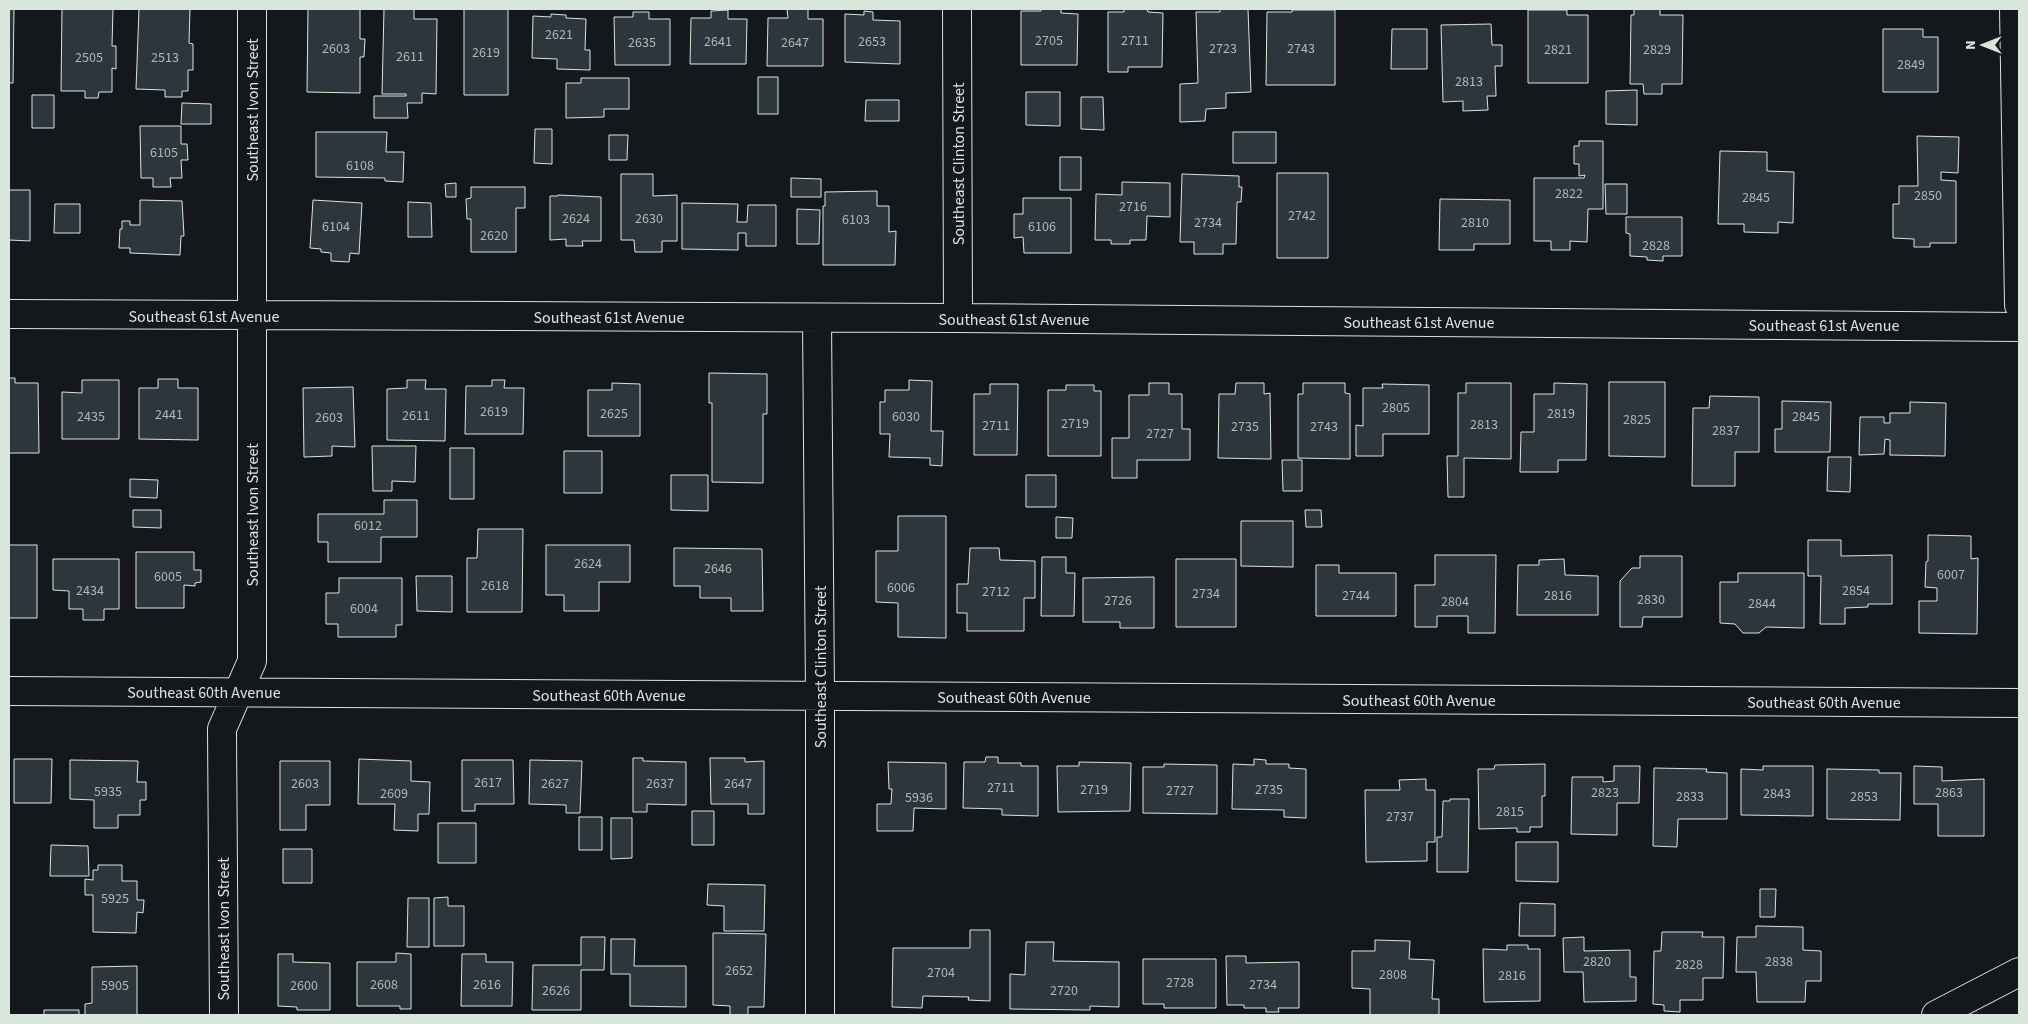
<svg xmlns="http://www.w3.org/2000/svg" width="2028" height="1024" viewBox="0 0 2028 1024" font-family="'Source Sans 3',sans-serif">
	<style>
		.building { fill: #2c363c; stroke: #d8e6dc }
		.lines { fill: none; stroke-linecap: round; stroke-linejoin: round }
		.minor-casing { stroke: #d8e6dc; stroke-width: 30 }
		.minor { stroke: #14181c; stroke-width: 28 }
		.labels { text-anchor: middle; stroke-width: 4; stroke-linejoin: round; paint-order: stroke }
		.number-label { font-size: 14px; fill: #adbab4 }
		.street-label { font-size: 16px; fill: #d8e6dc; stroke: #14181c }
	</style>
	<rect width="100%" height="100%" fill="#14181c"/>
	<!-- building -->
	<path class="building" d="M9 9H14L13 83H9Z
		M62 9H113L112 46H116V69L112 68V92H99L98 98H85V91H61Z
		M139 9H190L189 43 193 44V70H188V91H182V97H165V90L136 89Z
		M308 9H360V39H365L364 57H360V93L307 92Z
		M384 9H414V19H437L436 94 422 93V103H407L408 118H374V96H406V94H382Z
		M464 9H508V95H464Z
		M787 9H808V19H823V66H767L768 18H788Z
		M1041 9H1061V13L1078 14 1077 65H1021V11H1041Z
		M1124 9H1147L1148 12 1163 13 1162 67H1128V72H1108V12H1124Z
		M1220 9H1248L1251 92 1226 93V108L1206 109 1205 121 1180 122V84L1198 83 1196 12H1220Z
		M1634 9H1660V15H1683L1682 84H1662V94H1644L1643 84H1630L1631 15H1634Z
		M728 10V19H747L746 64H690L691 18H711V11Z
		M1292 10H1335V85H1266L1267 12H1292Z
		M1528 10H1567V15H1588V83H1528Z
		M864 11 873 12V20L900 21V64L845 62V14L864 15Z
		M633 12H649V19H670V65H615L614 17H633Z
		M551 14 566 15V18L586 19 585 50H590V70L557 69V59L532 58 533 16 551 17Z
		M1491 24 1492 45H1502V66H1495L1496 96H1487L1488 110 1463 111V101L1443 102 1441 25Z
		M1392 29H1427V69H1391Z
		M1883 29H1923V37H1938V92H1883Z
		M758 77H778V114H758Z
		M581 78H629V109H604V117L566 118V83H581Z
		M1637 90V125L1606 124V91Z
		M1026 92H1060V126L1026 125Z
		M32 95H54V128H32Z
		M1081 97H1103L1104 130 1081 129Z
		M866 100H899V121H865Z
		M182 103 211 104V124H181Z
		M140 126H181V144H187L188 160H181L182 178H170L171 187H153V178H141Z
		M535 129H552V164L534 163Z
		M316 132H387L386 152H404L403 182 385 181V178L316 177Z
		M1233 132H1276V163H1233Z
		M609 135H628L627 160H609Z
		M1917 136 1959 137 1958 173 1941 172V180L1956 181V243H1930V247H1914V239L1893 238V204H1899V186H1918Z
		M1579 141H1603V209H1588L1587 242 1570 241V250H1551V241H1534V178H1584L1585 175 1579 176V164H1574V146H1579Z
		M1720 151 1767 152V171L1794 172 1793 223 1778 222V233L1744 232V224H1718Z
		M1060 157H1081V190H1060Z
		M1277 173H1328V258H1277Z
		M621 174H653V196L677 195V241H662V252H635L634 240H621Z
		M1182 174 1239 176V187H1242L1241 202H1237L1236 244H1223V254H1194V242H1180Z
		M791 178 821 179V197H791Z
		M1122 182 1170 183V217L1147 216 1146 240H1130V244H1111V240H1095L1096 194 1122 195Z
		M456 183V197H446L445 184Z
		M1605 184H1627V214H1606Z
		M471 187H525V208H516V252H471V219H467L466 199 471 198Z
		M9 190H30V241L9 240Z
		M877 191V206H889V232L896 231 895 265H823V206H825V192Z
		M558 195 601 197V241H582L583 246H566V239L550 240V196H558Z
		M1023 198H1071V253H1024L1023 237 1014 238V214H1023Z
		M1440 199 1510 200V244H1474V250H1439Z
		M140 200 182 201 184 236H181L180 255 130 253V248H119L120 229H122V221H130V225H140Z
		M313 200 362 203 359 254 350 253 349 262 331 261V253L321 252V249L310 248Z
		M408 202 431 203 432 237H408Z
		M682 203 738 204 737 222H747L748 205H776V246H746V233H738V250L682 249Z
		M55 204H80V233H54Z
		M797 209 820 210 819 244H797Z
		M1626 217H1682V256H1663V261L1647 260V257L1630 256V234L1626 233Z
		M709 373 767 374V414H763V483L712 482V403H709Z
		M9 378H15V383H38L39 453H9Z
		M158 379H178V388H198V440L139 439V388H158Z
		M82 380H119V439H62V392L82 393Z
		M407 380H426L425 389H446L445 441 387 440V389L407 388Z
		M492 380H505L504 388H524L523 434H465L466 386H492Z
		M909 380 932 381 931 431H943L942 466 930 465V458L889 457 890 434H880V402H885V390H909Z
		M1609 382H1665V457L1609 456Z
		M612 383 640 384V436H588V390H612Z
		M1149 383H1169V394H1182V429H1190V460H1137V478H1112V438H1129V395H1149Z
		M1236 383H1264V394L1270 393 1271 459 1218 458 1219 394H1235Z
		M1303 383H1345V393L1350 394V459L1298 458V394H1303Z
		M1466 383H1511V459L1464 458V497H1448L1447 456H1458V393H1466Z
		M1554 383 1587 384 1586 460H1558V472H1520L1521 432H1534V394H1554Z
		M990 384H1018L1017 455H974V394H990Z
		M1382 384 1429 385V434H1383V456H1356V425L1363 426V388H1383Z
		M1066 385H1094V391H1101V456H1048V390H1066Z
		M353 387 355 447 332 446V456L304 457 303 388Z
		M1710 396 1759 397V452H1735V486H1692L1693 408H1709Z
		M1782 401 1831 402 1830 452H1775V429H1782Z
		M1910 402 1946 403 1945 456 1890 455V440L1885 439 1884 454 1859 455 1860 417H1884V423H1890V413H1910Z
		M372 446H416L415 482 392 481V491H373Z
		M450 448H474V499H450Z
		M564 451H602V493H564Z
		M1828 457H1851L1850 492 1827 491Z
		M1282 460H1302V491H1283Z
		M671 475H708V511L671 510Z
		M1026 475H1056V507H1026Z
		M130 479 158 480 157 498 130 497Z
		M384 500H417V537H381V562H328V542H318V514H384Z
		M133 510H161V528L133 527Z
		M1305 510H1321L1322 527H1306Z
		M898 516H946V638L898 637V603L876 602V551H898Z
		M1056 517 1073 518 1072 538H1056Z
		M1241 521H1293V567L1241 566Z
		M478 529H523L522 612H467V558H477Z
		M1928 535 1971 536V559L1978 558 1977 634 1919 633V601H1937V588L1925 587 1926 562 1928 561Z
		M1808 540H1841V556L1892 555V604H1868V607L1845 608V624H1820L1821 576H1808Z
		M9 545H37V618H9Z
		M546 545H630V582H599V611H564V595H546Z
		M674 548 762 549 763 611H731V598H700V586H674Z
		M970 548H999L1000 560 1035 561V598H1024V631H967V613H957V584H968Z
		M136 552H194V570H201V582L195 583V586L184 585V608H136Z
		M1435 555H1496L1495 633H1468V616H1437V627H1415V585H1435Z
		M1640 556H1682V617H1643L1642 627H1620V581L1632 568H1640Z
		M1042 557H1066V573H1075L1074 616H1041Z
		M53 559H119V609H104V620H83V609H69V591L53 590Z
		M1176 559H1236V627H1176Z
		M1564 559 1565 575 1598 576V615H1517L1518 565H1539V560Z
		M1316 565H1339V573H1396V616H1316Z
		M1738 573H1804V628L1766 627 1759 633H1743L1735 624 1720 623V582H1738Z
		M416 576H452V612L417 611Z
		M1154 577V628H1120V622H1083V578Z
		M339 578H402V625H396V637H338V624H326V593H339Z
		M986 757H998V763H1021V766H1038V816L1002 815V809L963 808 964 762H985Z
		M633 758H643V761L686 762V805L647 804V812H633Z
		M710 758H745V762L764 761V814H748V804H711Z
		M14 759H52L51 803H14Z
		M359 759 411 761V781L430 782 429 814H418V831L394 830 395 804H358Z
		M1254 759 1266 760V764H1289V768L1306 769V818L1284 817V810L1232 809 1233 764 1254 765Z
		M70 760 138 761 137 782H146V800H140V815H118V828H94V800L70 799Z
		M462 760H513L514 804H475V811H462Z
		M530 760 582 761 580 813H566V805L529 804Z
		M280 761H330V805H306V830H280Z
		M888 762 946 763V809L914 808 913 831H877V804H891L892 789H889Z
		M1079 762 1131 763 1130 811 1058 812 1057 766H1079Z
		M1164 764 1217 765V814L1143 813V767H1164Z
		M1545 764V796H1542V827H1530V832H1517V828L1479 829 1478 769H1494L1495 765Z
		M1614 766H1640L1639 803H1617V835L1571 834 1572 777H1603V782L1614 781Z
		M1763 766H1813V816L1741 815V769L1763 770Z
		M1914 766 1942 767V781L1984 779V836H1938V804H1914Z
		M1654 768 1707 769 1706 772 1727 773V819H1678L1677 847 1653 846Z
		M1827 769 1879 770V773H1901L1900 820 1827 819Z
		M1426 779V790H1435V842H1427V861L1366 862 1365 790H1400L1399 780Z
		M1450 799H1469L1468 872H1437V837H1442L1443 801H1450Z
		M692 811H714V845H692Z
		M579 817H602V850H579Z
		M611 818H632V858L611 859Z
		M438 823H476V863H438Z
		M1516 842H1558V882L1516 881Z
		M51 845 88 846 89 876H50Z
		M283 849H312V883H283Z
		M98 865H122V881H137V900H144L143 913 137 912 136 933 93 932V895H85V879L93 880V870H98Z
		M708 884 765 885 764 931H724V906L707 905Z
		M1760 889H1776L1775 917H1760Z
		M448 897V906H464V946H434V898Z
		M408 898H429V947H407Z
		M1520 903 1555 904V936H1519Z
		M1756 926 1803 927V950L1821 951V981H1806L1805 1002H1757L1756 972H1736L1737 937H1756Z
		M970 930H990V1001L968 1000 969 997 923 996 922 1008 892 1007 893 948H970Z
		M1662 932H1703L1702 937H1724L1723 978H1703V1000H1680V1012L1664 1011V1005L1653 1004 1654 951H1661Z
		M713 933 766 934 764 1007H748V1015H730V1006L713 1005Z
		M581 937H605L604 970H581V1010H532L533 965H581Z
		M1584 937V951L1630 950V977H1636V1001L1584 1002 1583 972H1564L1563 938Z
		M611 939H635L634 966H686V1007L630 1006V974H611Z
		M1375 940 1410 941 1409 959 1434 960 1432 999H1439V1015H1370V989L1352 988V951H1375Z
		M1026 942H1054L1053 961 1119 962V1007L1090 1006V1010L1010 1009V974L1025 975Z
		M1507 945H1528V949H1540V1001L1484 1002 1483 949 1507 950Z
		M396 953 411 954V1009H400V1006H357V962H396Z
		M278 954H293V962L330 963V1010H297V1007L278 1006Z
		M462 954H486V962H513L512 1006H461Z
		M1226 956H1246V963L1299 962V1008H1278L1279 1012H1266V1008H1244V1005H1227Z
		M1143 959H1216V1008H1164V1004H1143Z
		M137 966V1015H85V1004L92 1003V967Z
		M44 1010H79V1015H44Z"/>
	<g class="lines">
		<!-- minor casing -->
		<g class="minor-casing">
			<path id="minor" d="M957 9 958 318
				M2014 9 2019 305
				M9 314 958 318 2019 327
				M817 318 820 696V1015
				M9 691 2019 703
				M224 1015 222 729 252 661V9
				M1936 1015 2019 972"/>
		</g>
		<!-- minor -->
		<use href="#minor" class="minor"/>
	</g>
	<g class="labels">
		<!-- number labels -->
		<g class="number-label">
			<text x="559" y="39">2621</text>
			<text x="1049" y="45">2705</text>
			<text x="1135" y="45">2711</text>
			<text x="718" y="46">2641</text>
			<text x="872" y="46">2653</text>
			<text x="642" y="47">2635</text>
			<text x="795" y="47">2647</text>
			<text x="336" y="53">2603</text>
			<text x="1223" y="53">2723</text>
			<text x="1301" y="53">2743</text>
			<text x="1558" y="54">2821</text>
			<text x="1657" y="54">2829</text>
			<text x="486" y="57">2619</text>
			<text x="410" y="61">2611</text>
			<text x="89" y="62">2505</text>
			<text x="165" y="62">2513</text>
			<text x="1911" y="69">2849</text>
			<text x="1469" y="86">2813</text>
			<text x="164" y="157">6105</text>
			<text x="360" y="170">6108</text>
			<text x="1569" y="198">2822</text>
			<text x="1928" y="200">2850</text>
			<text x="1756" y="202">2845</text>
			<text x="1133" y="211">2716</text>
			<text x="1302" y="220">2742</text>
			<text x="576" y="223">2624</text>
			<text x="649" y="223">2630</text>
			<text x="856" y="224">6103</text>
			<text x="1208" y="227">2734</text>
			<text x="1475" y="227">2810</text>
			<text x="336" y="231">6104</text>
			<text x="1042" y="231">6106</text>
			<text x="494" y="240">2620</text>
			<text x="1656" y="250">2828</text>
			<text x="1396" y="412">2805</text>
			<text x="494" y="416">2619</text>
			<text x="614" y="418">2625</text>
			<text x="1561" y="418">2819</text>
			<text x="169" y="419">2441</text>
			<text x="416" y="420">2611</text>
			<text x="91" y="421">2435</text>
			<text x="906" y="421">6030</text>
			<text x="1806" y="421">2845</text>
			<text x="329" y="422">2603</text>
			<text x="1637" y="424">2825</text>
			<text x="1075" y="428">2719</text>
			<text x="1484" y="429">2813</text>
			<text x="996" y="430">2711</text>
			<text x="1245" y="431">2735</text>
			<text x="1324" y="431">2743</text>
			<text x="1726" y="435">2837</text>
			<text x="1160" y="438">2727</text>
			<text x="368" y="530">6012</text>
			<text x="588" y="568">2624</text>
			<text x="718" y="573">2646</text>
			<text x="1951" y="579">6007</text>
			<text x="168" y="581">6005</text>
			<text x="495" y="590">2618</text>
			<text x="901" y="592">6006</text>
			<text x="90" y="595">2434</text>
			<text x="1856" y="595">2854</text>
			<text x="996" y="596">2712</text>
			<text x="1206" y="598">2734</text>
			<text x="1356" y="600">2744</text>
			<text x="1558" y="600">2816</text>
			<text x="1651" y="604">2830</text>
			<text x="1118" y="605">2726</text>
			<text x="1455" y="606">2804</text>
			<text x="1762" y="608">2844</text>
			<text x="364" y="613">6004</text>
			<text x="488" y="787">2617</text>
			<text x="305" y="788">2603</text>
			<text x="555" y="788">2627</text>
			<text x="660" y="788">2637</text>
			<text x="738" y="788">2647</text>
			<text x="1001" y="792">2711</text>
			<text x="1094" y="794">2719</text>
			<text x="1269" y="794">2735</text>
			<text x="1180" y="795">2727</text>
			<text x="108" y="796">5935</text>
			<text x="1605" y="797">2823</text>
			<text x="1949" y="797">2863</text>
			<text x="394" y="798">2609</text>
			<text x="1777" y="798">2843</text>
			<text x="1690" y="801">2833</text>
			<text x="1864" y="801">2853</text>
			<text x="919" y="802">5936</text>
			<text x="1510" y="816">2815</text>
			<text x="1400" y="821">2737</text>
			<text x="115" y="903">5925</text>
			<text x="1597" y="966">2820</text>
			<text x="1779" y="966">2838</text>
			<text x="1689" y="969">2828</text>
			<text x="739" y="975">2652</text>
			<text x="941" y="977">2704</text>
			<text x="1393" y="979">2808</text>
			<text x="1512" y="980">2816</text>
			<text x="1180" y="987">2728</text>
			<text x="384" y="989">2608</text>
			<text x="487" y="989">2616</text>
			<text x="1263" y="989">2734</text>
			<text x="115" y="990">5905</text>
			<text x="304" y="990">2600</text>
			<text x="556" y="995">2626</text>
			<text x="1064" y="995">2720</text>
		</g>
		<!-- street labels -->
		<g class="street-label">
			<text transform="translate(252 110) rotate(-90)" y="6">Southeast Ivon Street</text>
			<text transform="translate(958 164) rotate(-90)" y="6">Southeast Clinton Street</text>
			<text x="204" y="322">Southeast 61st Avenue</text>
			<text x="609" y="323">Southeast 61st Avenue</text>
			<text x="1014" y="325">Southeast 61st Avenue</text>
			<text x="1419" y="328">Southeast 61st Avenue</text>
			<text x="1824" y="331">Southeast 61st Avenue</text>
			<text transform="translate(252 515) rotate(-90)" y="6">Southeast Ivon Street</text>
			<text transform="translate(820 667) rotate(-90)" y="6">Southeast Clinton Street</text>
			<text x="204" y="698">Southeast 60th Avenue</text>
			<text x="609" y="701">Southeast 60th Avenue</text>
			<text x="1014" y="703">Southeast 60th Avenue</text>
			<text x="1419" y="706">Southeast 60th Avenue</text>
			<text x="1824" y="708">Southeast 60th Avenue</text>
			<text transform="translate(223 929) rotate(-90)" y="6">Southeast Ivon Street</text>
		</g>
	</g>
	<!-- border -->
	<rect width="2028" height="1024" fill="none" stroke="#d8e6dc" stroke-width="20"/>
	<!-- north arrow -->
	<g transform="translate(1983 45) rotate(270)" stroke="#14181c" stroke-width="4" paint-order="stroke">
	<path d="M0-4L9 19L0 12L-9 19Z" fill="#d8e6dc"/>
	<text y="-8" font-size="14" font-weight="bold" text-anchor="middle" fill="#d8e6dc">N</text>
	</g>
</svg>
